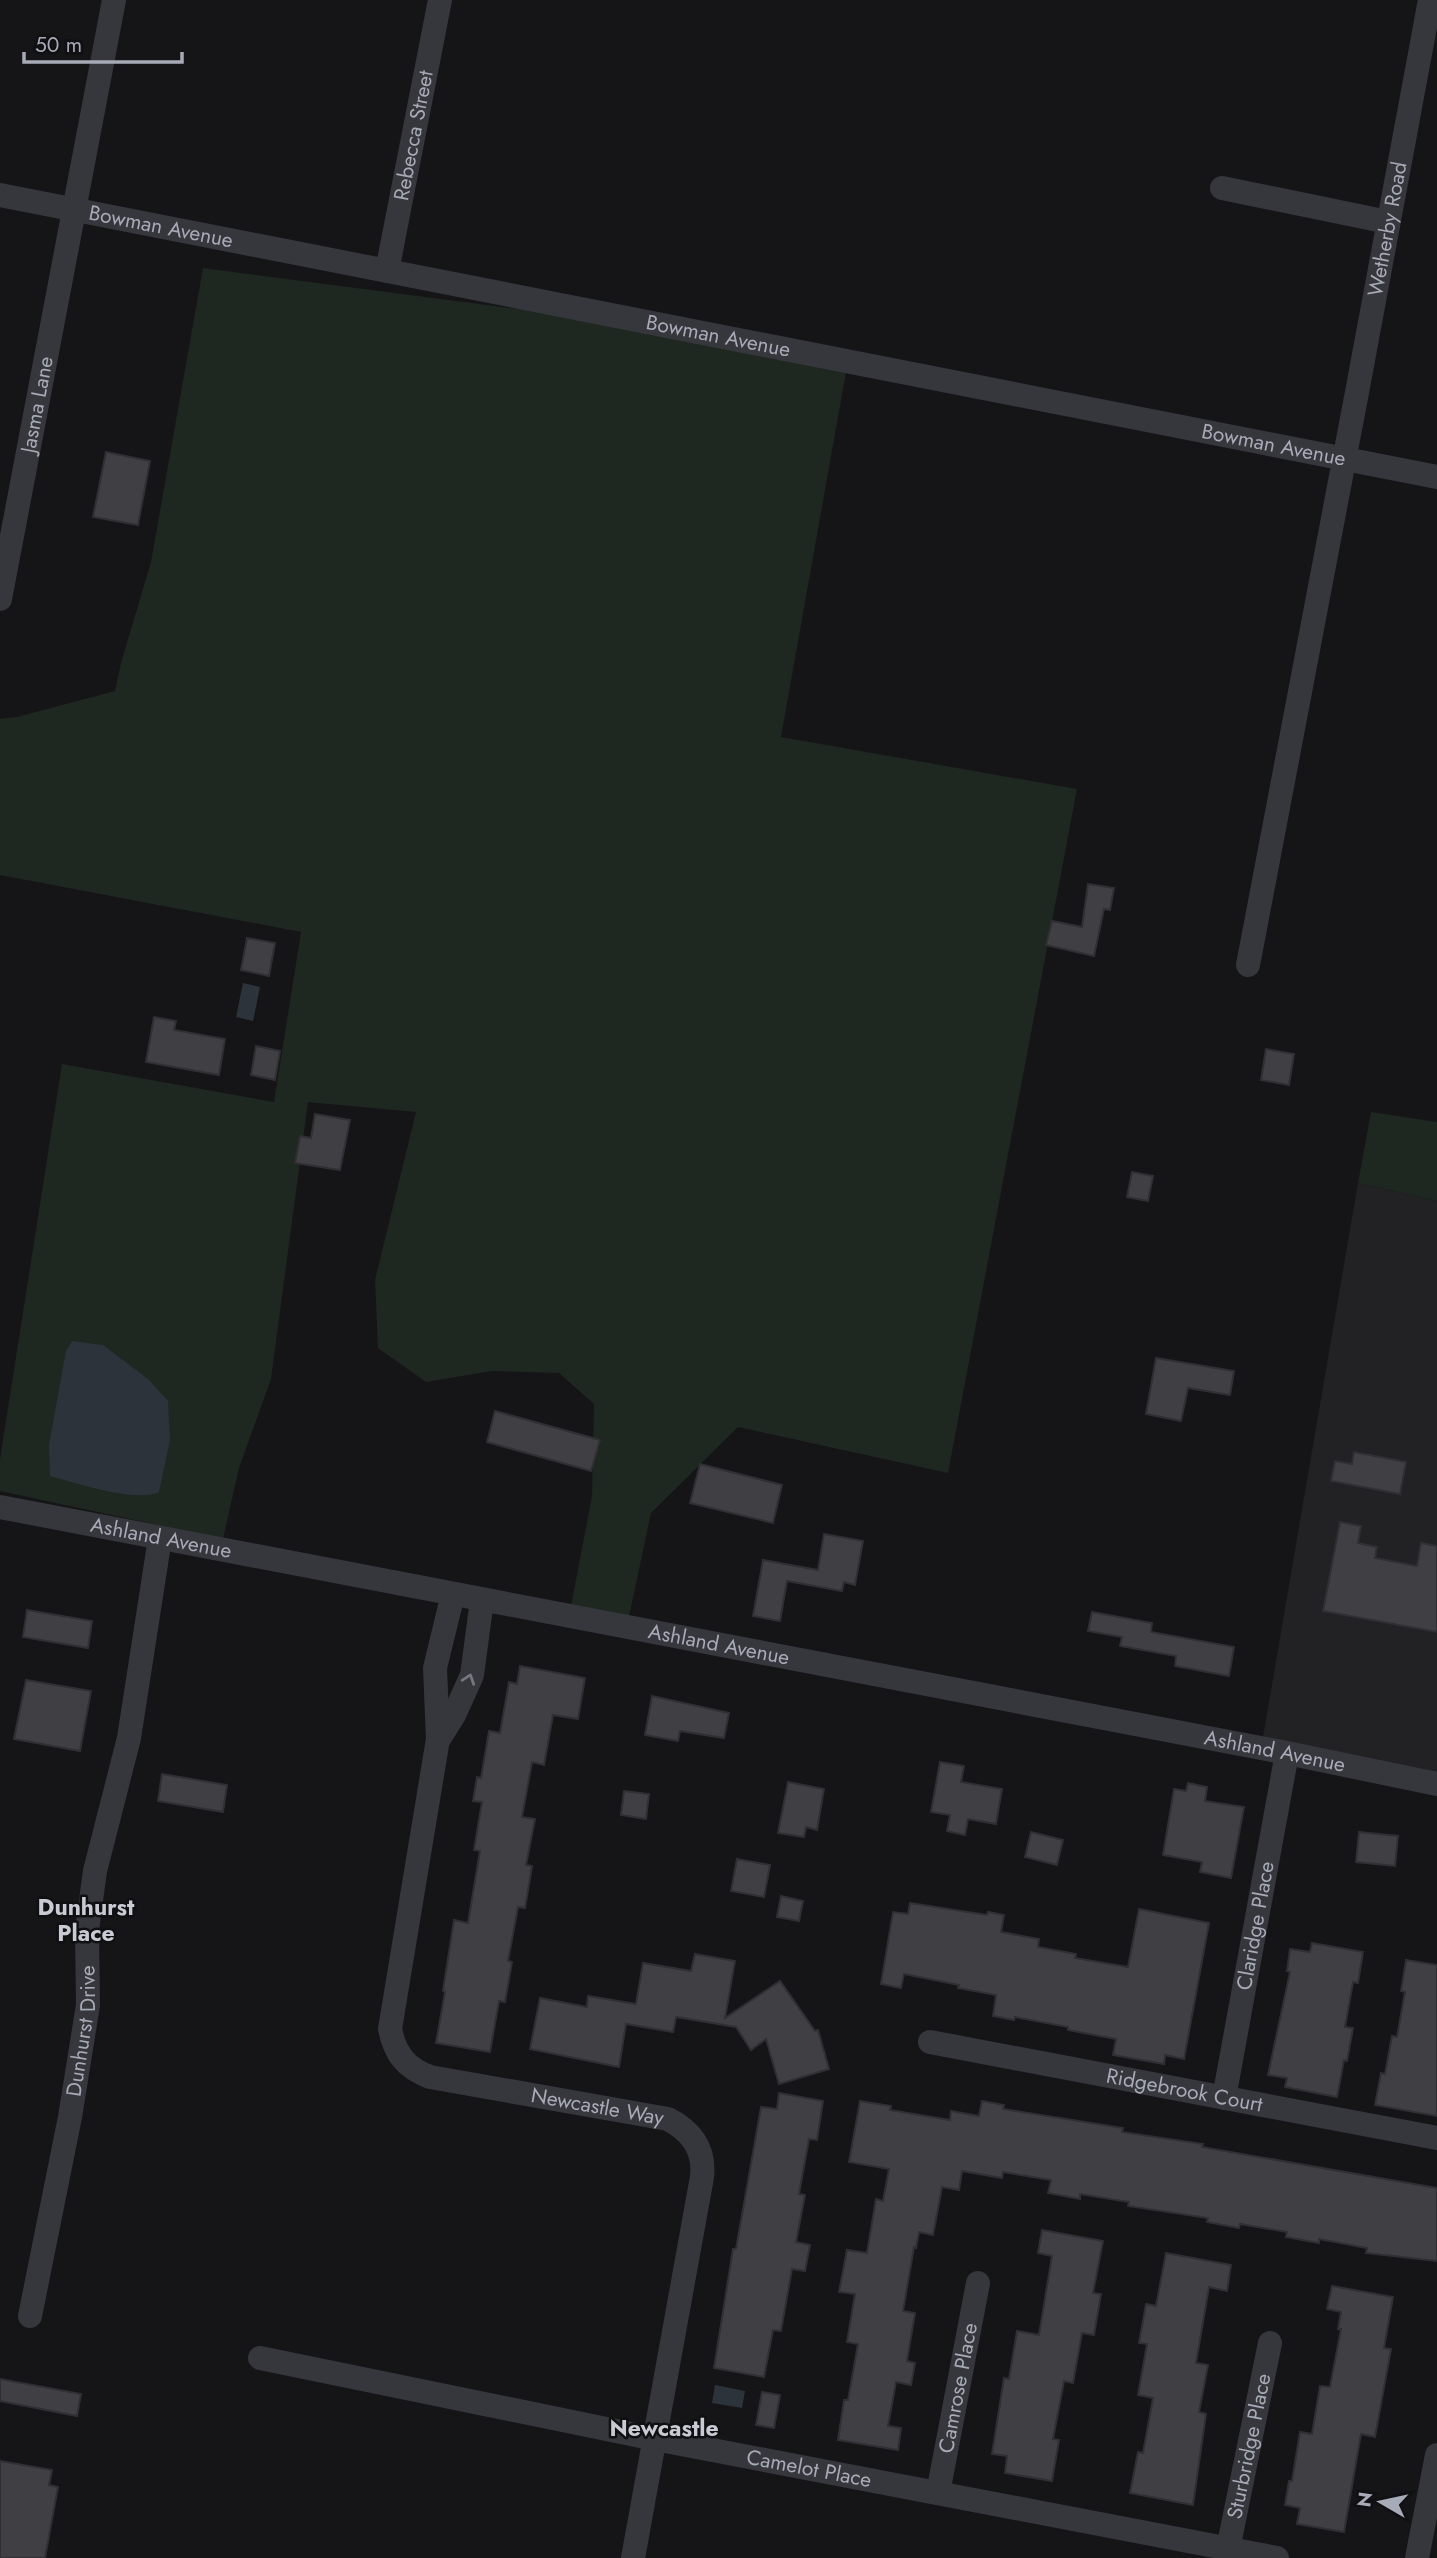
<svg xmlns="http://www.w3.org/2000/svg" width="1437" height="2558" viewBox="0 0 1437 2558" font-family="Jost,sans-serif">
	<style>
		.built { fill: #222124 }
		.green { fill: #1f2721 }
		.water { fill: #2c333b }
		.building { fill: #404044; stroke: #302f33; stroke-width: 2 }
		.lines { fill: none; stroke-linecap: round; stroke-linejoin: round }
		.minor { stroke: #36373c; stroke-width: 24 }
		.oneway { stroke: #747780 }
		.labels { text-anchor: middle; stroke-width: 5; stroke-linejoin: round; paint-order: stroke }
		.street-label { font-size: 21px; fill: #a7abb7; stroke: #101012 }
		.neighbourhood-label { font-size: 23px; font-weight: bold; fill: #c8cbd3; stroke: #101012 }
	</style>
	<rect width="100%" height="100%" fill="#151517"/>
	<!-- built -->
	<path class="built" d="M1358 1183 1437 1201V1773L1263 1737Z"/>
	<!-- green -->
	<path class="green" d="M203 268 541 312 846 372 781 737 1077 789 948 1473 738 1427 651 1513 629 1617 571 1606 592 1496 594 1404 559 1373 492 1371 426 1382 378 1348 375 1280 416 1112 308 1102 271 1379 239 1468 223 1539 0 1491V1459L62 1064 274 1102 301 932 0 875V719L17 717 115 691 121 663 151 562Z
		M1371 1112 1437 1122V1201L1358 1183Z"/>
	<!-- water -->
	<path class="water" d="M243 983 260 987 253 1021 236 1017Z
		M72 1341 103 1345 148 1379 168 1401 170 1440 159 1492C136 1503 76 1483 50 1476L49 1445 66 1351Z
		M715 2385 745 2391 742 2408 712 2403Z"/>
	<!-- building -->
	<path class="building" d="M106 452 150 461 138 525 93 517Z
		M1088 884 1114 888 1110 910 1104 909 1094 956 1046 945 1052 921 1082 927Z
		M247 938 275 943 269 976 241 970Z
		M154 1017 176 1021 174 1030 225 1039 219 1075 146 1062Z
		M256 1046 280 1051 275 1080 251 1075Z
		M1266 1049 1294 1054 1289 1085 1261 1080Z
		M315 1114 350 1120 340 1170 295 1163 300 1136 311 1138Z
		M1132 1172 1153 1176 1148 1201 1127 1197Z
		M1156 1358 1234 1371 1230 1395 1188 1388 1181 1421 1146 1414Z
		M495 1411 600 1440 591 1471 487 1442Z
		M1354 1452 1406 1462 1400 1494 1331 1481 1335 1461 1352 1464Z
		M700 1464 782 1485 773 1523 690 1503Z
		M1340 1522 1361 1526 1358 1543 1377 1547 1375 1558 1417 1566 1421 1543 1437 1546V1632L1323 1611Z
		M824 1534 863 1541 855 1585 844 1582 842 1591 787 1581 780 1621 753 1616 763 1560 818 1570Z
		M27 1610 92 1621 88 1648 23 1637Z
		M1092 1612 1152 1623 1151 1632 1234 1647 1229 1676 1175 1666 1176 1656 1120 1646 1122 1637 1088 1631Z
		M520 1666 585 1678 578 1719 553 1715 544 1765 532 1762 522 1817 535 1819 526 1865 532 1866 525 1908 518 1907 508 1961 512 1962 505 2002 499 2001 490 2052 436 2043 445 1992 443 1991 454 1920 468 1923 480 1851 474 1850 482 1802 473 1801 477 1777 481 1778 489 1731 500 1733 509 1682 517 1684Z
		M26 1680 91 1691 80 1751 14 1739Z
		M652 1696 729 1713 724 1738 680 1731 678 1741 645 1735Z
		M940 1762 964 1766 961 1782 1002 1789 996 1824 968 1819 965 1835 947 1831 950 1815 931 1812Z
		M162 1774 227 1785 223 1812 158 1801Z
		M788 1782 824 1789 817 1830 806 1827 804 1837 778 1833Z
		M1188 1783 1207 1787 1205 1801 1244 1807 1231 1878 1200 1872 1202 1862 1163 1855 1174 1789 1186 1791Z
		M624 1791 649 1794 646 1819 621 1815Z
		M1031 1832 1063 1840 1057 1865 1025 1857Z
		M1359 1832 1398 1836 1395 1866 1356 1862Z
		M737 1859 770 1865 764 1897 731 1891Z
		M781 1896 803 1901 799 1921 777 1917Z
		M910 1903 987 1915 988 1912 1004 1915 1001 1932 1039 1939 1038 1947 1076 1954 1075 1958 1128 1967 1139 1909 1209 1923 1184 2059 1165 2055 1164 2064 1113 2055 1116 2039 1068 2030V2027L1015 2017 1014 2020 993 2016 996 1995 958 1988 959 1985 904 1974 901 1988 881 1984 893 1912 908 1914Z
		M1312 1943 1363 1952 1358 1983 1353 1982 1345 2027 1353 2028 1347 2061 1344 2060 1337 2097 1285 2087 1287 2078 1268 2075 1290 1972 1287 1971 1290 1949 1310 1952Z
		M695 1954 735 1961 725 2018 780 1981 815 2031 818 2030 829 2069 779 2084 766 2039 751 2050 736 2027 676 2017 673 2032 626 2024 619 2067 530 2049 540 1998 587 2007 588 1996 636 2004 643 1963 691 1971Z
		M1406 1960 1437 1965V2116L1375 2105 1381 2073 1385 2074 1392 2036 1397 2037 1405 1992 1401 1991Z
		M779 2093 823 2101 817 2140 809 2139 799 2194 805 2195 796 2242 810 2245 805 2271 792 2269 781 2331 773 2330 764 2377 714 2368 733 2249H736L761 2107 777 2109Z
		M860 2101 891 2106 890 2110 950 2120 951 2111 979 2116 982 2101 1004 2105 1003 2109 1123 2128 1122 2132 1203 2144 1202 2147 1437 2188V2261L1366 2253 1367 2248 1319 2239V2243L1286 2237 1287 2232 1240 2224 1239 2228 1207 2222 1208 2218 1128 2206 1129 2202 1080 2194V2199L1048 2193 1051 2180 1003 2172 1002 2178 962 2171 959 2190 942 2187 933 2235 919 2232 916 2248 914 2247 903 2311 915 2313 907 2361 915 2363 911 2385 896 2382 888 2426 901 2428 898 2450 838 2440 844 2400H848L858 2344 847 2342 855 2294 839 2292 847 2250 867 2253 876 2199 883 2201 889 2169 849 2162Z
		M1042 2230 1103 2241 1093 2293 1101 2294 1094 2335 1082 2333 1073 2383 1064 2381 1053 2439 1059 2440 1052 2481 1005 2473 1007 2456 992 2454 1004 2378 1009 2379 1017 2331 1039 2335 1052 2256 1038 2253Z
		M1166 2253 1231 2265 1227 2291 1209 2287 1196 2363 1208 2365 1199 2412 1206 2414 1193 2505 1130 2493 1138 2452 1143 2453 1153 2398 1138 2395 1147 2344 1139 2343 1146 2304 1156 2306Z
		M1332 2286 1393 2297 1384 2348 1391 2349 1375 2437 1361 2434 1344 2532 1297 2524 1300 2508 1285 2505 1289 2481H1292L1300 2432 1312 2434 1320 2386 1330 2387 1341 2329H1338L1341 2312 1327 2309Z
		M0 2379 81 2394 77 2416 0 2401Z
		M762 2392 780 2395 774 2428 756 2425Z
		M0 2461 52 2470 49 2485 58 2487 45 2558H0Z"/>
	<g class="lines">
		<!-- minor -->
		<g class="minor">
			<path d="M1222 188 1388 222"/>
			<path id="s1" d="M0 195 1437 477"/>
			<path id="s2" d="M387 271 440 0"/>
			<path id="s3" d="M0 599 114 0"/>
			<path id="s4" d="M1248 965C1311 643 1370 322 1430 0"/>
			<path id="s5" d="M0 1507 1287 1753 1437 1784"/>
			<path id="s6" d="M453 1594 435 1668 438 1739 390 2029C395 2054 406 2068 430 2077L668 2119C691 2131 705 2149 702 2177L633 2558"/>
			<path d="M439 1739 454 1715 472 1675 482 1600"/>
			<path id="s7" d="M930 2042 1437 2138"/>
			<path id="s8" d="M1224 2098 1287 1753"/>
			<path id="s9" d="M30 2316 70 2117 88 2005 87 1930 95 1871 129 1738 160 1538"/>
			<path id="s10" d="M260 2358 655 2439 1277 2558"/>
			<path id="s11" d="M938 2493 978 2283"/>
			<path id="s12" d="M1228 2549 1270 2343"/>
			<path d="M1417 2558 1437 2455"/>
		</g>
	</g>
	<!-- one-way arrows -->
	<defs><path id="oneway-chevron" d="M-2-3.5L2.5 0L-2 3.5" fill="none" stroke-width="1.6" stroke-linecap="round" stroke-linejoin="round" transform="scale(1.75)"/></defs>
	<use class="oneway" href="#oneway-chevron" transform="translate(469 1679) rotate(-71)"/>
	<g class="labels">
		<!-- street labels -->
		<g class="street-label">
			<text dy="7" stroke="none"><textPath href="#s2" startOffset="138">Rebecca Street</textPath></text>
			<text dy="7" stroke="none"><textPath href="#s1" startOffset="164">Bowman Avenue</textPath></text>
			<text dy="7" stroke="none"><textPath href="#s4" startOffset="749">Wetherby Road</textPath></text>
			<text dy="7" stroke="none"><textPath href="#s1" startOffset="732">Bowman Avenue</textPath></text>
			<text dy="7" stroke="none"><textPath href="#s3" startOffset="198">Jasma Lane</textPath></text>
			<text dy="7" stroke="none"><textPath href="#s1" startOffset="1298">Bowman Avenue</textPath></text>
			<text dy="7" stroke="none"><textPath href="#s5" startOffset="164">Ashland Avenue</textPath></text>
			<text dy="7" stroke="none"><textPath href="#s5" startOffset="732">Ashland Avenue</textPath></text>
			<text dy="7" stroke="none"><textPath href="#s5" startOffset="1298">Ashland Avenue</textPath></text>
			<text dy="7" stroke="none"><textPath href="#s8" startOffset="175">Claridge Place</textPath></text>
			<text dy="7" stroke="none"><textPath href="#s9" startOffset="290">Dunhurst Drive</textPath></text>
			<text dy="7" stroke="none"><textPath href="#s7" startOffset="259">Ridgebrook Court</textPath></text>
			<text dy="7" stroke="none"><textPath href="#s6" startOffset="677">Newcastle Way</textPath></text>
			<text dy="7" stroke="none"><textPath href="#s11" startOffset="107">Camrose Place</textPath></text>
			<text dy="7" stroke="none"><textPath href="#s12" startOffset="105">Sturbridge Place</textPath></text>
			<text dy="7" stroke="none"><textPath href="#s10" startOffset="560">Camelot Place</textPath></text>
		</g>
		<!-- neighbourhood labels -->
		<g class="neighbourhood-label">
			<text x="86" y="1915">Dunhurst<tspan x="86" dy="26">Place</tspan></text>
			<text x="664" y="2436">Newcastle</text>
		</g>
	</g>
	<!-- north arrow -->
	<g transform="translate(1381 2502) rotate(279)" stroke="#101012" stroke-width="5" paint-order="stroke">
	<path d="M0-5L12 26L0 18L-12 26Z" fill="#a7abb7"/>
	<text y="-10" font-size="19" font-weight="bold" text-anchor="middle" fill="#a7abb7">N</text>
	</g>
	<!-- scale -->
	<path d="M24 52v10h158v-10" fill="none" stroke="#a7abb7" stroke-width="3.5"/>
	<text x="35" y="52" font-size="21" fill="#a7abb7" stroke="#101012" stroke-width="5" paint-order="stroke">50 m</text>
</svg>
